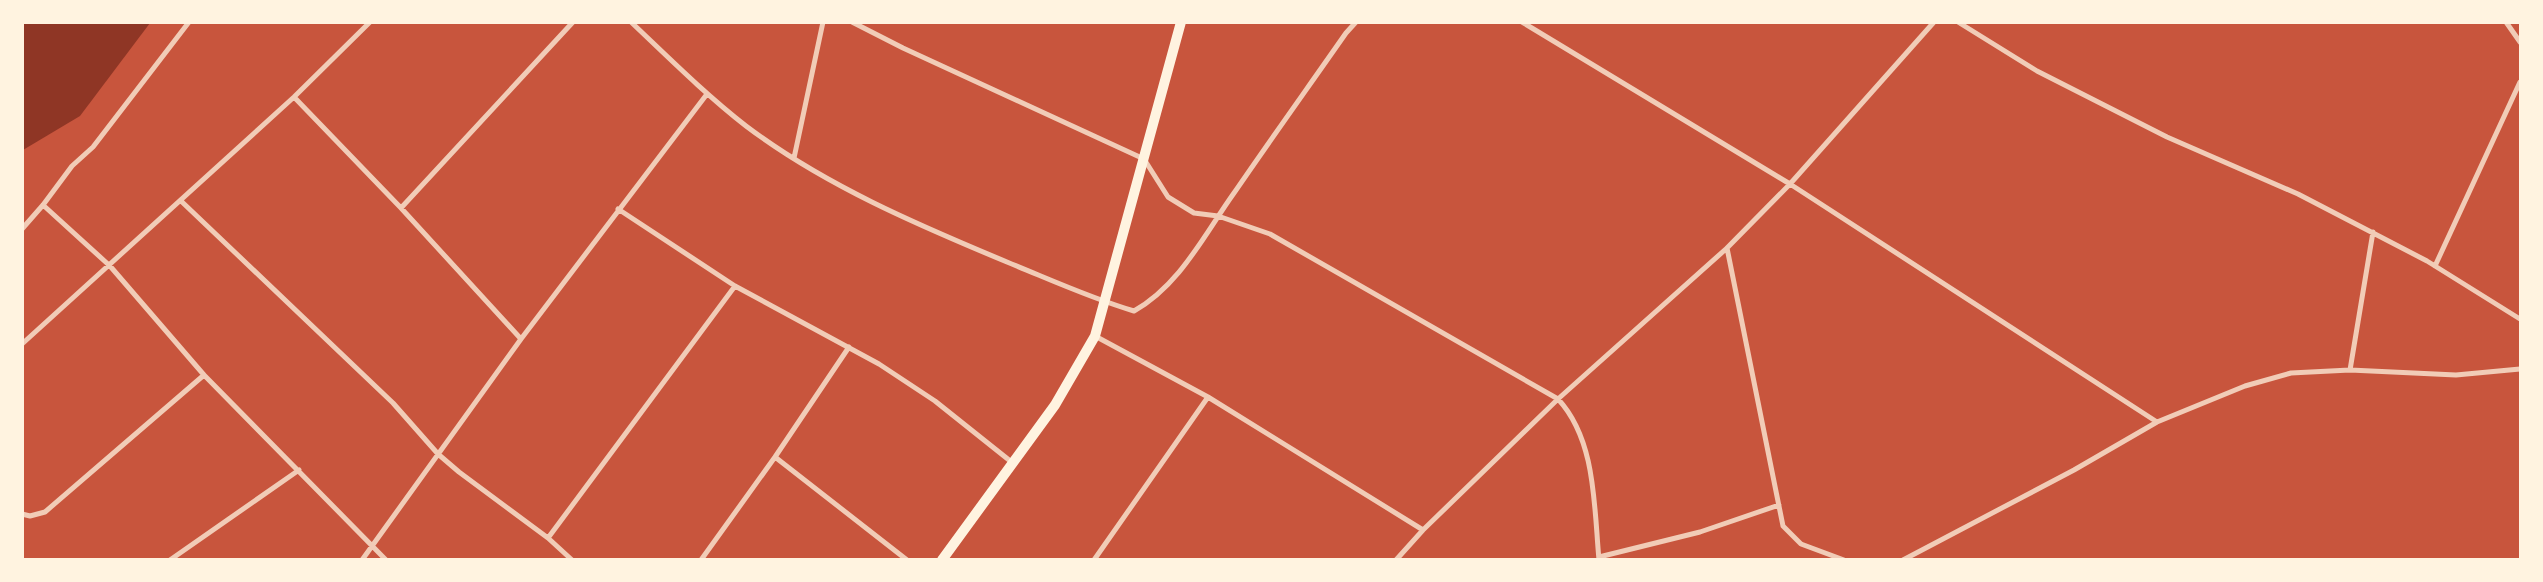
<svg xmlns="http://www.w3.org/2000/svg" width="2543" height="582" viewBox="0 0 2543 582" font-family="Inter,sans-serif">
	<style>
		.water { fill: #8f3625 }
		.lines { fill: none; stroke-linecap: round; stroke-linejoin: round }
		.minor { stroke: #f1ccb7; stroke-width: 5 }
		.secondary { stroke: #fff3e0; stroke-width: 10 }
	</style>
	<rect width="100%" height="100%" fill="#c8553d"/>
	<!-- water -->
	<path class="water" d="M22 23H150L80 116 23 150Z"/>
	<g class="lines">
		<!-- minor -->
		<path class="minor" d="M631 22C669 58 705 94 746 126 824 185 918 225 1007 262 1049 279 1090 298 1134 311 1180 285 1204 235 1234 193 1271 139 1309 86 1346 33L1356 22
			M852 22 903 48 1144 159 1168 197 1194 213 1218 216 1270 234 1558 399C1596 440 1594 506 1599 560
			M1522 22 1790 184 2157 422
			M1958 22 2037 71 2167 137 2298 194 2427 261 2520 319
			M2506 22 2520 42
			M294 97 401 208 521 339
			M794 158 823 22
			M181 201 393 403 438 454 459 472 548 538 572 560
			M43 205 110 266 204 375 386 560
			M401 208 573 22
			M618 209 735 286 879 364 935 401 1014 464
			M22 229 43 205 72 166 93 147 189 22
			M1727 248 1783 526 1801 544 1844 560
			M2435 266 2520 82
			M1095 336 1208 397 1423 530
			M22 344 294 97 370 22
			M2350 370 2373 232
			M775 457 907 560
			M22 514 30 516 45 512 204 375
			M548 538 735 286
			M1599 557 1700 532 1779 505
			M170 560 299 470
			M362 560 521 339 707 94
			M701 560 775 457 849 347
			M1094 560 1208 397
			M1396 560 1423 530 1558 399 1727 248 1790 184 1934 22
			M1903 560 2074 470 2157 422 2245 386 2291 373 2350 370 2456 375 2520 369"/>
		<!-- secondary -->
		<path class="secondary" d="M942 560 1055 405 1095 336 1181 22"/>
	</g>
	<!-- border -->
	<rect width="2543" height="582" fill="none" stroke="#fff3e0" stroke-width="48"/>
</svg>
